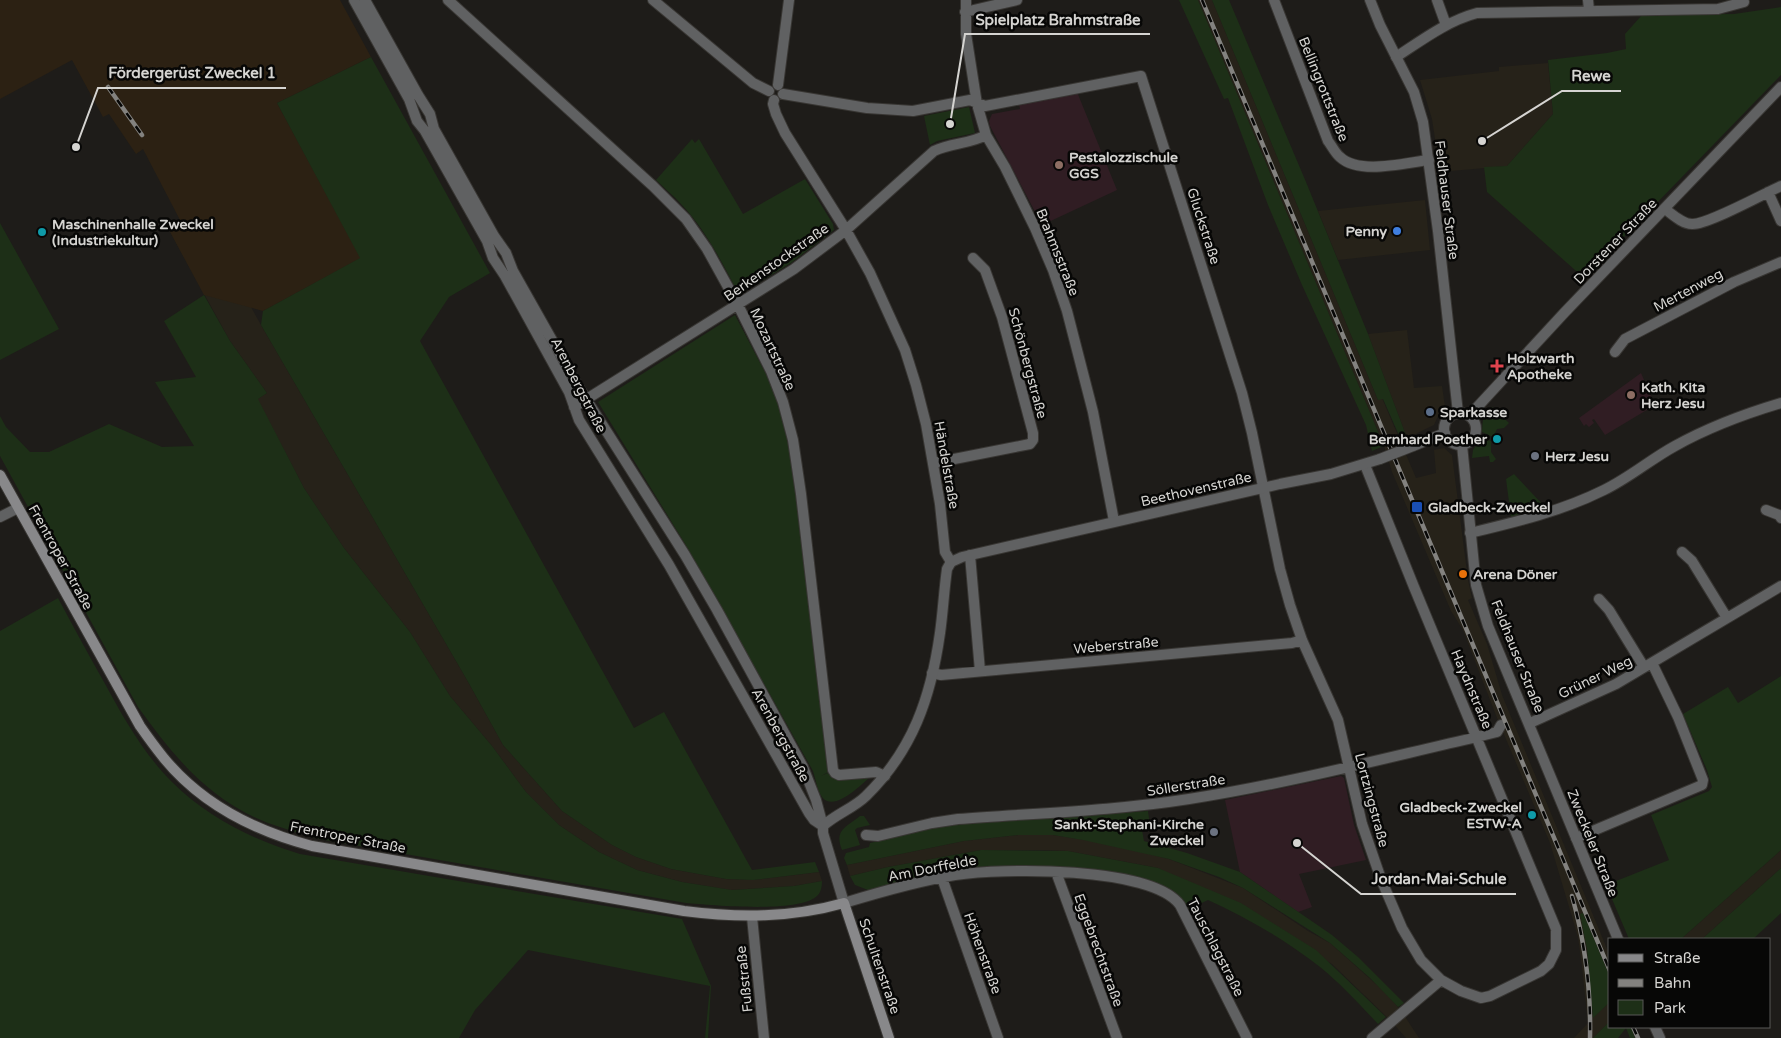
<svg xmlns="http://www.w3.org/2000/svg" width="1781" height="1038" viewBox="0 0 1781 1038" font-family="'Varela Round',sans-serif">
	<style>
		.built { fill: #262219 }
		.industrial { fill: #2c2113 }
		.education { fill: #301d23 }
		.green { fill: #1d2f17 }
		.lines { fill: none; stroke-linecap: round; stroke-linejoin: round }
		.minor-casing { stroke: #383633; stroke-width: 12 }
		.tertiary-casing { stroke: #383633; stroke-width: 12 }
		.secondary-casing { stroke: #383633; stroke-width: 12 }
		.minor { stroke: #606162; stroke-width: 10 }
		.tertiary { stroke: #606162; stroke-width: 10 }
		.secondary { stroke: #88888a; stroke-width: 10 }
		.rail-casing { stroke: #83827f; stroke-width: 4.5 }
		.rail { stroke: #070706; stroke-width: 2.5; stroke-dasharray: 8; stroke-linecap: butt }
		.tertiary-bridge-casing { stroke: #383633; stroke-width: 12; stroke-linecap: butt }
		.tertiary-bridge { stroke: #606162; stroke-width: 10 }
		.education-dot { fill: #8d6e63; stroke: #070706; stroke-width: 2 }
		.shop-dot { fill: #3f7fe0; stroke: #070706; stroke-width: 2 }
		.culture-dot { fill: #0f9aa8; stroke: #070706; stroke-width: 2 }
		.health-dot { fill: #e0444e; stroke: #070706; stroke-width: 2 }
		.service-dot { fill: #5c6f8a; stroke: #070706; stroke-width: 2 }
		.worship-dot { fill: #6b7280; stroke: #070706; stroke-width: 2 }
		.transit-dot { fill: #1a4fb4; stroke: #070706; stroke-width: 2 }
		.food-dot { fill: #e8710a; stroke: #070706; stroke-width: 2 }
		.labels { text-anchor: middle; stroke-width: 5; stroke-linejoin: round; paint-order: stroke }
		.street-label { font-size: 14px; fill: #d5d4d1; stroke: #070706 }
		.poi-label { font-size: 14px; font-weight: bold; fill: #d5d4d1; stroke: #070706; text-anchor: start }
		.leader { fill: none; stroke: #d5d4d1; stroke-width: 2 }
		.callout-dot { fill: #d5d4d1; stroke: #070706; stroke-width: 2 }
		.callout-label { font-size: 15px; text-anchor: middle; font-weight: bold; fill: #d5d4d1; stroke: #070706; stroke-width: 5; stroke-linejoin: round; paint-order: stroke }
	</style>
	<rect width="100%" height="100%" fill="#1e1c19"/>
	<!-- built -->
	<path class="built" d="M1198 0H1212L1378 400 1382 398 1416 478 1436 473 1434 450 1444 448 1452 455 1468 580 1472 598 1468 600 1487 644 1502 695 1610 956V977L1583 913 1581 914 1587 949 1593 1017 1610 1002V1021L1593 1038H1574L1588 1023 1582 967 1578 937 1550 843 1497 718 1463 630 1451 611 1392 472 1384 446Z
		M1548 63 1553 114 1507 166 1440 172 1432 119 1420 80 1499 71V67Z
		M162 178 188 194 261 325 467 680 503 745 562 811 612 845 636 857 671 869 726 879 753 880 819 872 822 881 794 886 731 890 682 882 637 870 599 852 559 825 526 792 492 746 450 696 410 632 344 548 304 488 257 399 267 393 230 341 168 228 180 220Z
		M1425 200 1430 250 1338 260 1318 211Z
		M1407 330 1414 388 1442 386 1445 407 1438 416 1434 425 1407 438 1368 334Z
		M1018 835H1053L1105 843 1169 859 1243 888 1308 931 1330 943 1386 993 1402 1012 1419 1038H1406L1391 1021 1332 964 1158 868 1068 851 1043 850H981L888 867 850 876 847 865 964 841Z
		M1781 850V868L1702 939H1681Z"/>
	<!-- industrial -->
	<path class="industrial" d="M0 0H340L371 57 277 103 361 258 263 311 204 295 168 228 180 220 143 149 136 154 109 114 103 117 72 60 0 99Z"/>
	<!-- education -->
	<path class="education" d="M1077 92 1117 190 1042 225 990 126 989 121 992 114 1020 109 1019 104Z
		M1641 373 1655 405 1605 435 1594 419 1592 420 1594 423 1589 427 1586 424 1584 426 1579 418Z
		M1341 776 1344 778 1354 825 1366 860 1299 874 1312 907 1298 912 1240 872 1225 800Z"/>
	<!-- green -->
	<path class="green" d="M1179 0H1198L1384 446 1372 451 1366 425 1302 285 1268 205 1228 98 1224 99Z
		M1212 0H1229L1306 182 1368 334 1407 438 1401 440 1383 399 1378 400Z
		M1781 7V75L1584 278 1487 192 1484 167 1507 166 1553 114 1548 60 1607 53 1626 49 1625 34 1642 15 1734 14Z
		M371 57 490 273 449 297 420 341 634 728 664 712 752 870 815 862 819 872 753 880 726 879 671 869 636 857 612 845 562 811 503 745 467 680 261 325 263 311 360 258 277 103Z
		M969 107 975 133 937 141 930 145 924 116Z
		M692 139 695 143 699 139 743 214 805 179 833 224 834 230 791 263 739 295C723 264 706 230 681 204 673 195 664 188 656 180Z
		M0 223 59 329 0 360Z
		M204 295 230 341 267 393 258 399 304 488 344 548 410 632 450 696 492 746 526 792 559 825 599 852 637 870 682 882 732 890 794 886 822 881C822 886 821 892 818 895 802 914 711 905 686 903L319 839C302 834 285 829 268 823 209 800 174 757 138 707L0 456V416L6 427 30 452H49L109 424 162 447 194 446 155 382 196 377 164 321Z
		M735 315 766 374 778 404 788 443 797 494 830 771 821 776 830 772 831 777 835 779 871 776C862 784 834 813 822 797 817 790 816 780 813 771L687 547 598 402Z
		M1492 407 1509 423 1504 428 1497 429 1493 437 1482 432C1483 418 1482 418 1492 407Z
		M1481 438 1491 441V452L1496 459 1493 462H1490L1489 456 1472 458 1473 450Z
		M1514 474 1546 508 1511 517 1506 479Z
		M58 598C73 626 88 654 104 682 123 717 143 753 172 782 207 817 253 840 300 854L682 919 711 986 708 1038H705L710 986 528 950 475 1010 459 1038H0V631Z
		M1781 676V850L1681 939H1629L1606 885 1669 860 1651 815 1709 791 1712 787 1707 770 1683 714 1728 687 1738 703Z
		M1148 811 1150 826 1142 830 1144 841 1187 853 1240 872 1332 935 1358 957 1404 1003 1398 1007 1370 978 1330 943 1243 888 1219 877 1169 859 1083 840 1053 835H1018L964 841 847 865 844 858 846 853 869 847 870 843C896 837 922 829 948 825 1014 815 1082 817 1148 811Z
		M860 816H864L870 825 857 828 855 830 860 845 842 850C834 830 845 828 860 816Z
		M981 850 1068 851 1158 868 1241 903 1316 950 1386 1017 1378 1024C1359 1004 1341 984 1320 967 1285 940 1248 918 1208 900L1189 909C1175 890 1163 885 1141 880L1011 866 988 867 939 874 868 890 855 885 850 876 888 867Z
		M1781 868V913L1753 939H1702Z
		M1583 913 1610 977V1002L1593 1018 1587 949 1580 914Z
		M1610 1021V1027H1631L1635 1038H1630L1626 1028 1618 1038H1593Z"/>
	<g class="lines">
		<!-- minor casing -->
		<g class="minor-casing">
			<path id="minor" d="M354 0 409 99 417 121 425 131 487 241 493 258 505 276 569 392 579 420 669 565 809 813 814 820 823 826
				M365 0 418 95 430 114 434 129 494 236 506 253 513 271 579 388 685 555 717 610 803 767 816 800 823 826
				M448 0 653 186 686 219 707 249 738 305 771 371 783 402 793 440 801 494 833 770 835 773 839 775 876 772 885 776
				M653 0 753 83 769 91
				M966 0V34L977 104 986 135 1005 167 1035 228 1053 270 1067 311 1093 412 1114 521
				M1274 0 1328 141C1332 146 1335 153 1340 157 1359 175 1404 163 1429 160
				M1437 0 1446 25
				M1588 0 1589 10
				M965 12 1017 0
				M1396 57C1422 40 1447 21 1477 13L1718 9 1744 2
				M778 85 789 0
				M783 94 867 108 913 111 970 100 985 106 1141 76 1242 393 1252 433 1280 569 1290 605 1302 640 1338 720 1362 824 1381 879 1402 928 1421 960 1441 980 1461 991 1481 998 1490 996 1541 971 1549 964 1556 950V929L1414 587 1365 465
				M774 100 773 104 776 114 785 133 846 230 870 273 905 350 916 385 926 424 940 504 945 552 951 562
				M1768 192 1781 221
				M1665 209C1672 214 1682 224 1692 224 1707 225 1763 194 1781 186
				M1615 352 1625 339 1734 282 1781 262
				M574 407 794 269 846 230 934 151C951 143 970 144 986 135
				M934 463 1030 444 1033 440V433L1002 317 985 270 973 258
				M1766 510 1779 515 1781 518
				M0 517 18 508
				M1470 533C1516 522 1562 511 1604 490 1629 478 1651 459 1675 446 1709 427 1744 414 1781 403
				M1682 552 1692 561 1727 618
				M970 555 980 671
				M1599 599 1609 610 1644 667
				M932 673 941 675 1292 643 1302 640
				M1530 723 1616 684 1781 586
				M866 835 878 836 932 823 958 819C1035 813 1113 811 1189 799 1286 784 1381 759 1477 737L1497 732 1501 725
				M1576 838 1702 785 1703 780 1678 717 1652 663
				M1056 872 1117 1038
				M942 878 998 1038
				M844 903C880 892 918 881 955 875 1001 868 1152 866 1180 905L1247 1038
				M752 917 764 1038
				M1372 1038 1441 980"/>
		</g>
		<!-- tertiary casing -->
		<g class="tertiary-casing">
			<path id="tertiary" d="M1370 0 1380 25 1414 92 1423 122 1438 231 1458 413
				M1444 429a16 16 0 1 1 32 0a16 16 0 1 1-32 0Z
				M1469 416 1565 312 1781 87
				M1462 445 1476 585 1488 626 1618 939
				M1413 446 1445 433
				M844 903 823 833V826C836 814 854 808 866 796 913 750 931 697 940 633 943 612 944 590 947 569L951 562 962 557 1280 484 1331 474 1380 459
				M1655 1027 1660 1038"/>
		</g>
		<!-- secondary casing -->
		<g class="secondary-casing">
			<path id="secondary" d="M0 475 140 726C147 736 155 747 163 757 201 804 255 831 312 846L684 911C739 918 791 918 844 903L889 1038"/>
		</g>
		<!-- minor -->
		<use href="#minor" class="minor"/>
		<!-- tertiary -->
		<use href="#tertiary" class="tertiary"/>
		<!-- secondary -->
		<use href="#secondary" class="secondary"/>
		<!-- rail casing -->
		<g class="rail-casing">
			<path id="rail" d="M1202 0 1610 971
				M108 87 142 135
				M1572 896C1585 942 1591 990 1590 1038
				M1633 1027 1638 1038"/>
		</g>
		<!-- rail -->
		<use href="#rail" class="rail"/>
		<!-- tertiary-bridge casing -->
		<g class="tertiary-bridge-casing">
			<path id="tertiary-bridge" d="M1380 459 1413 446"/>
		</g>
		<!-- tertiary-bridge -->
		<use href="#tertiary-bridge" class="tertiary-bridge"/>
	</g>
	<!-- markers -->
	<g class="education-dot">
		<circle cx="1059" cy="165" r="5"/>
		<circle cx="1631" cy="395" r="5"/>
	</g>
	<circle class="shop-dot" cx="1397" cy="231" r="5"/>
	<g class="culture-dot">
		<circle cx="42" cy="232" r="5"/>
		<circle cx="1497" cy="439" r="5"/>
		<circle cx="1532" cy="815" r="5"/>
	</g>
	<path class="health-dot" d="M1494.5 358.5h5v5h5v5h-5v5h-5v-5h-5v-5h5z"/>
	<circle class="service-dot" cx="1430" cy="412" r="5"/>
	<g class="worship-dot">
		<circle cx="1535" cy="456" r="5"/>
		<circle cx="1214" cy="832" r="5"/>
	</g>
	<rect class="transit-dot" x="1411" y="501" width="12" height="12" rx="2.5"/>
	<circle class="food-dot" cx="1463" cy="574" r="5"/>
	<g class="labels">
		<!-- street labels -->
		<g class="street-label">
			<text transform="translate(1324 89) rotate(68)" y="5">Bellingrottstraße</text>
			<text transform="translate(1447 200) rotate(83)" y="5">Feldhauser Straße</text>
			<text transform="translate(1204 226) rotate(72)" y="5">Gluckstraße</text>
			<text transform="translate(1615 241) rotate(-46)" y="5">Dorstener Straße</text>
			<text transform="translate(1058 252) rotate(68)" y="5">Brahmsstraße</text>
			<text transform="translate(776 262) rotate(-35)" y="5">Berkenstockstraße</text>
			<text transform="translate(1688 290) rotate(-28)" y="5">Mertenweg</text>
			<text transform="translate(773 349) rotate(65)" y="5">Mozartstraße</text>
			<text transform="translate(1028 363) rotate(75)" y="5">Schönbergstraße</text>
			<text transform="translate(579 385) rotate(63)" y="5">Arenbergstraße</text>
			<text transform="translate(947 465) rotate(80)" y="5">Händelstraße</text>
			<text transform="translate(1196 489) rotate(-13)" y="5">Beethovenstraße</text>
			<text transform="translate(61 557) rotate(61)" y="5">Frentroper Straße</text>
			<text transform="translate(1116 645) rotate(-5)" y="5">Weberstraße</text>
			<text transform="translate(1518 656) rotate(68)" y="5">Feldhauser Straße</text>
			<text transform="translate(1595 677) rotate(-26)" y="5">Grüner Weg</text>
			<text transform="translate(1472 689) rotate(67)" y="5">Haydnstraße</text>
			<text transform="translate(781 735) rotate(61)" y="5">Arenbergstraße</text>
			<text transform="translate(1186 785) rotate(-9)" y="5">Söllerstraße</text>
			<text transform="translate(1372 800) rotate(75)" y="5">Lortzingstraße</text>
			<text transform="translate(348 837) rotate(11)" y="5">Frentroper Straße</text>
			<text transform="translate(1593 843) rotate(68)" y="5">Zweckeler Straße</text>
			<text transform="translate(932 868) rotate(-11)" y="5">Am Dorffelde</text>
			<text transform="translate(1216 947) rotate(63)" y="5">Tauschlagstraße</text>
			<text transform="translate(1099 950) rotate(70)" y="5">Eggebrechtstraße</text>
			<text transform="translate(983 953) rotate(70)" y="5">Höhenstraße</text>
			<text transform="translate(880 966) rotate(71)" y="5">Schultenstraße</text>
			<text transform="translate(744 979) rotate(-96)" y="5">Fußstraße</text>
		</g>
		<!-- poi labels -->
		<g class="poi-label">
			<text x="1069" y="162">Pestalozzischule<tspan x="1069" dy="16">GGS</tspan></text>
			<text x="52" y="229">Maschinenhalle Zweckel<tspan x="52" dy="16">(Industriekultur)</tspan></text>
			<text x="1387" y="236" text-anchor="end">Penny</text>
			<text x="1507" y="363">Holzwarth<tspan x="1507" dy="16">Apotheke</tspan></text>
			<text x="1641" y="392">Kath. Kita<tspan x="1641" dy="16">Herz Jesu</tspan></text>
			<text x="1440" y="417">Sparkasse</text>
			<text x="1487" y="444" text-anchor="end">Bernhard Poether</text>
			<text x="1545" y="461">Herz Jesu</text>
			<text x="1428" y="512">Gladbeck-Zweckel</text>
			<text x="1473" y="579">Arena Döner</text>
			<text x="1522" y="812" text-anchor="end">Gladbeck-Zweckel<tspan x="1522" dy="16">ESTW-A</tspan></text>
			<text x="1204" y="829" text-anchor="end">Sankt-Stephani-Kirche<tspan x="1204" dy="16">Zweckel</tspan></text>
		</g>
	</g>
	<!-- callouts -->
	<path class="leader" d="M950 124L965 34H1150M76 147L98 88H286M1482 141L1562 91H1621M1297 843L1361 894H1516"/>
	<g class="callout-dot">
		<circle cx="950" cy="124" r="5"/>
		<circle cx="76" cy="147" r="5"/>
		<circle cx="1482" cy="141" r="5"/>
		<circle cx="1297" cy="843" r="5"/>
	</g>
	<g class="callout-label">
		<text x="1058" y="25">Spielplatz Brahmstraße</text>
		<text x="192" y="78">Fördergerüst Zweckel 1</text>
		<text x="1591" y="81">Rewe</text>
		<text x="1439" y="884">Jordan-Mai-Schule</text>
	</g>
	<!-- legend -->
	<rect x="1608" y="938" width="162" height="90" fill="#070706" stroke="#595957"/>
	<rect x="1618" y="954" width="25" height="8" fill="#88888a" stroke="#595957"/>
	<text x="1654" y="963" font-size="15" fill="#d5d4d1">Straße</text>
	<rect x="1618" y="979" width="25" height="8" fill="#83827f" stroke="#595957"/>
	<text x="1654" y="988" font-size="15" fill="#d5d4d1">Bahn</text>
	<rect x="1618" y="1000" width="25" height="15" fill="#1d2f17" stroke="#595957"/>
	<text x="1654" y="1013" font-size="15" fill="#d5d4d1">Park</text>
</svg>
